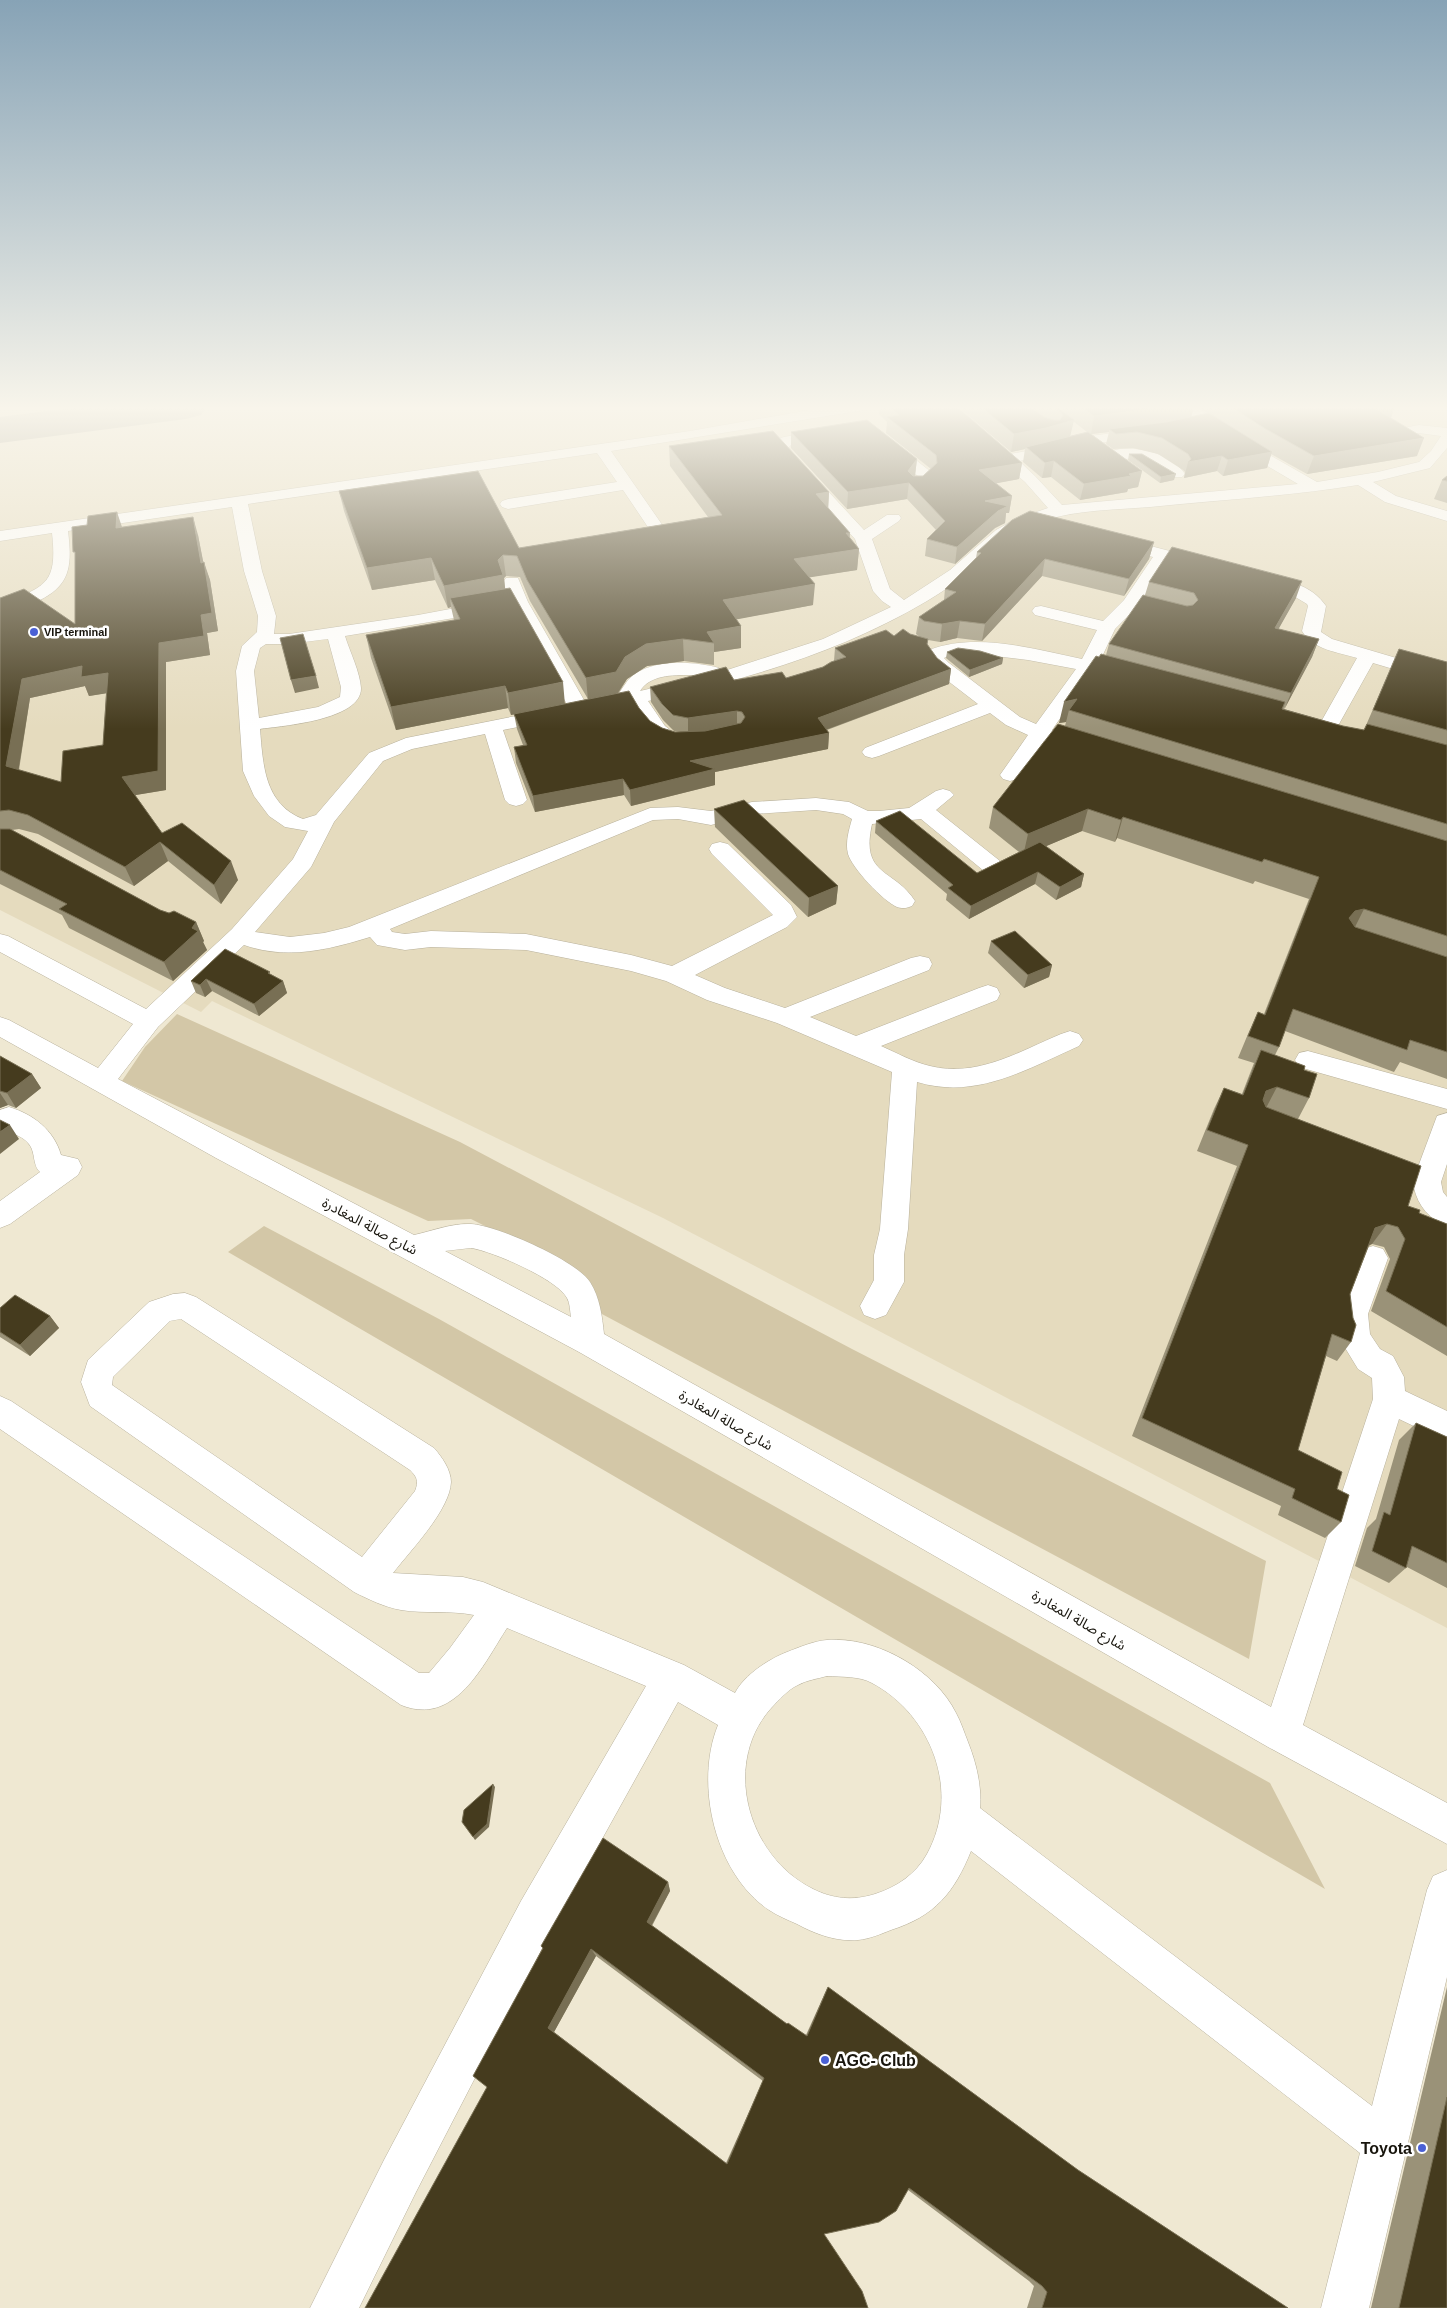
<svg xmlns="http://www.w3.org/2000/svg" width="1447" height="2308" viewBox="0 0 1447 2308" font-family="Helvetica,'Noto Sans Arabic',sans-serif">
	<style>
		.built { fill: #e5dbbe }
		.green { fill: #d3c7a7 }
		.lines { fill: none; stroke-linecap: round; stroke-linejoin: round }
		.taxiway { fill: #928c7c; fill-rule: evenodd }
		.minor-casing { stroke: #b8b19c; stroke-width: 1 }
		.minor { fill: #fff; fill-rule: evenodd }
		.wall { fill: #9a9278; fill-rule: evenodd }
		.shaded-wall { fill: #786f54 }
		.building { fill: #453b1e; stroke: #786f54; fill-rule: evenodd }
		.poi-dot { fill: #4a60d5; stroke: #fff; stroke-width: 2 }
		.labels { text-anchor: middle; stroke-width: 5; stroke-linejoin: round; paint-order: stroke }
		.far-poi-label { font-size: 11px; font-weight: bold; fill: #18150d; stroke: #fff; text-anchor: start }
		.street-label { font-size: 14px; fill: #18150d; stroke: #fff }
		.near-poi-label { font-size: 16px; font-weight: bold; fill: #18150d; stroke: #fff; text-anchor: start }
	</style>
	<rect width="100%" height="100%" fill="#efe8d2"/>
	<!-- built -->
	<path class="built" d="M0 406H1447V1628L663 1218 212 1001 201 1012 0 910Z"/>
	<!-- green -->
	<path class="green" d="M177 1014 460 1142 852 1349 1266 1561 1249 1659 600 1313 577 1272 471 1219 428 1221 122 1081 145 1047Z
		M264 1226 439 1319 1270 1783 1325 1889 228 1252Z"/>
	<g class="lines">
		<!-- taxiway -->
		<path class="taxiway" d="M85 406H207L201 415 186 419 0 443V417Z"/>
		<!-- minor casing -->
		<g class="minor-casing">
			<path id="minor" d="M833 406H871L864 410 611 451 672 539 670 542H658L623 490 508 509 502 507 500 504 502 501 508 499 617 482 597 453 248 504 262 571 276 616 274 634H289L418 615 509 598 503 582 506 578H518L528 602 584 700 588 703 621 695 619 693C622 689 625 684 628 680 649 658 692 661 719 668L721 672 823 639 891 607 882 601 873 591 855 539 773 449 778 439 784 437 827 429 832 430 834 433 832 436 792 444 788 448 864 530 887 515H899L901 518 899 521 872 539 890 589 904 600 950 570 996 530 1016 519 1048 508 1025 482 938 406H954L1010 454 1043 448 1074 438 1145 429 1150 430 1152 433 1145 437 1076 446 1051 455 1019 461 1035 476 1062 505 1298 484 1247 454 1178 406H1195L1257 448 1317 482 1378 472 1419 462 1431 451 1441 436 1419 433 1403 436 1396 432 1398 429 1419 425 1447 428V448L1430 468 1373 482 1396 496 1447 511V521L1385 502 1358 485C1289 496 1219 500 1150 507 1111 510 1070 510 1033 524 1007 534 991 552 970 571 957 582 942 592 927 601 841 652 745 680 648 701L665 726 684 741 681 745C655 752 644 721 631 705L592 711 584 715 569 708 514 608 345 636C350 652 360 672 361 688 362 720 282 726 260 729 263 764 264 804 303 819L316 815 369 753 406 738 551 709 558 711 561 715 558 719 503 730 527 800 523 804 516 806 509 804 505 800 485 734 412 749 383 761 334 822 311 867 255 932 290 937 324 933 349 927 650 808 678 807 711 811 752 802 816 798 849 802 868 811H879L909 808 936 791 943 789 950 791 954 795 936 810 1000 861 1003 866 1000 871 992 873 984 871 921 819 872 824C860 877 894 868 915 901L912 906C907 908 903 909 897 907 883 901 852 868 848 854 845 842 849 830 852 819L843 814 816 810 752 814 711 825 678 819 653 820 390 929 392 932 405 934 431 931 526 934 631 955 672 966 773 915 712 854 709 849 712 844 720 842 728 844 791 905 797 917 787 927 695 975 725 988 785 1008 911 958 920 956 929 958 932 964 929 970 810 1017 856 1036 979 988 988 985 997 988 1000 994 997 1000 881 1046C897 1053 913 1062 930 1066 977 1078 1020 1051 1061 1034L1070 1031 1079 1034 1083 1040 1079 1046C1027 1069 976 1100 917 1082L908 1229 904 1255V1282L886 1315 875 1319 864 1315 860 1306 874 1280V1255L880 1229 892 1072 777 1023 707 1000 666 981 631 971 526 950 431 947 405 950 377 945 370 937C328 950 286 960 244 945L158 1027 118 1079 414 1235C432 1231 452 1223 471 1224 496 1225 577 1261 590 1282 600 1298 602 1316 604 1334L1271 1707 1373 1399 1372 1378 1358 1369 1344 1346 1340 1337 1338 1314 1363 1249 1373 1246 1383 1249 1388 1258 1368 1314 1370 1334 1380 1349 1393 1356 1404 1377 1405 1391 1447 1411V1442L1399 1419 1303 1725 1447 1803V1844L1268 1747 579 1352 216 1158 0 1037V1017L9 1020 98 1068 133 1024 0 952V934L8 936 146 1009 232 929 293 859 308 831 285 827 269 816 254 796 243 771 236 671 242 646 257 632 258 616 244 571 232 507 68 531C73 571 69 589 29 605 20 609 10 614 0 616V605C44 586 58 586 52 533L0 541V531L690 431ZM328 639 341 687 340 697 318 707 259 718 254 671 260 648 266 644H289ZM690 675 704 676 640 691C650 675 672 675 690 675ZM471 1248C492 1251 557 1279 567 1298 570 1303 570 1311 571 1317L445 1251Z
				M887 440 892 441 931 472 934 475C932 486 922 494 911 491L908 488 918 476 882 447 880 444 882 441Z
				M1120 449C1142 447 1171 454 1185 474L1182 477H1172L1141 458 1108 460 1101 456 1103 453Z
				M1116 537 1208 561 1210 565 1208 569 1202 570 1167 561 1137 607 1115 629 1099 663 1134 671 1136 675 1134 679 1127 681 1092 672 1052 730 1092 743 1095 747 1092 751 1085 753 1044 741 1017 779 1010 781 1003 779 1000 775 1028 735 1006 725 990 713 879 756 872 758 865 756 862 752 865 748 978 704 935 671 926 658 929 650C976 632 1034 649 1082 659L1097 630 1035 615 1032 611 1035 607 1041 606 1103 621 1124 600 1153 557 1110 545 1108 542 1110 539ZM970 653 1028 660 1076 669 1036 724 1020 717 949 663 944 658 952 654Z
				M1263 576C1288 581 1311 584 1326 606L1321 632 1332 639 1447 673V685L1373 663 1334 733 1327 735 1320 733 1317 729 1357 658C1338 652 1313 650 1302 631L1308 606 1307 604 1287 592 1257 585 1254 581 1257 577Z
				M1308 1051 1447 1089V1109L1299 1067 1295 1060 1299 1053Z
				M9 1107C33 1114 54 1130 61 1155L78 1159 82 1167 78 1175 10 1224 0 1228V1201L40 1172C32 1165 36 1151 28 1143 23 1137 16 1135 10 1132L0 1135V1110Z
				M1447 1113V1164L1441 1182 1443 1192 1447 1197V1226C1430 1220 1418 1206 1414 1188L1373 1173 1369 1165 1373 1157 1383 1154 1418 1167 1437 1116Z
				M185 1293 196 1297 434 1448C442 1457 451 1470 451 1482 450 1510 410 1551 393 1573L463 1577 483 1582 684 1665 735 1693C744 1675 769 1659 787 1652 800 1647 814 1641 827 1640 876 1636 935 1670 956 1713 961 1722 964 1732 968 1742 976 1762 982 1786 980 1808L1372 2106 1427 1890 1433 1876 1447 1870V1977L1369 2308H1321L1360 2153 971 1851C954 1893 935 1916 891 1930 881 1934 869 1939 858 1940 837 1942 815 1934 797 1924 788 1920 778 1916 769 1910 715 1874 694 1784 718 1725L678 1702 551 1931 416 2192 359 2308H310L384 2160 521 1901 646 1686 507 1628C483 1665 455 1727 401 1705L0 1429V1396L11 1401 419 1673H429L450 1648 474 1615C449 1610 425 1614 401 1610 384 1607 368 1599 354 1592L90 1406 81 1382 88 1360 149 1302 173 1294ZM181 1319 410 1470C417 1477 419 1481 415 1491L362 1557 112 1385 113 1377 170 1321ZM827 1676C841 1677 860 1676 872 1683 932 1715 961 1792 927 1854 916 1874 897 1887 875 1894 853 1901 833 1899 813 1889 746 1856 720 1759 775 1704 782 1697 789 1689 798 1685 807 1680 817 1679 827 1676Z"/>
		</g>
		<!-- minor -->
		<use href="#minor" class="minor"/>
	</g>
	<!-- wall -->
	<path class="wall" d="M879 406H956L1022 463 1019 479 996 483 1012 496 1009 513H1006L1005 523 995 528 955 564 925 556 927 539 936 530 907 499 847 509 791 448V432L917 459 915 476H923L931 469 886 433 887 422 879 414Z
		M957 406H1194L1191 417 1208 413 1198 406H1395L1391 418 1417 456 1307 474 1271 454 1267 468 1223 476 1217 471 1184 478 1185 472 1183 470 1158 454 1133 448 1113 449 1106 444 1109 432 1091 434 1142 471 1138 487 1128 489 1127 492 1080 500 1051 477 1042 478 1023 462 1025 449 1011 452ZM1073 421 1087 432 1070 436Z
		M669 446 829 492 828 508 850 538 859 549 857 570 809 577 813 605 736 619 741 648 714 652V665L684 661 647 666 627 679 618 694 639 708 650 721 662 728 675 732H681L674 731 663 720 651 702 650 687 734 680 786 678 823 667 834 661 835 648 894 636 910 634 920 637 916 634 919 617 944 600 945 589 976 558 977 552 1154 542 1149 559 1124 596 1042 576 982 641 957 638 940 642 928 640 927 645 937 658 951 669 949 684 827 730 829 733 828 749 715 772V785L631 806 624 795 535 812 516 763 514 747 523 745 517 729 514 714 511 715 508 708 396 730 371 658 366 635 454 620 451 607 448 608 435 580 372 590 344 511 339 491 519 548 708 517 670 466ZM506 576 520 577 530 601 588 699 565 704 505 589 504 578Z
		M1129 454 1174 480 1160 483 1128 460Z
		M1447 476V503L1434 499 1442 480Z
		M122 527 198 535 203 562 210 580 218 631 207 633 210 655 166 662V790L135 795 162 833 238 880 221 904 168 861 134 886 38 834 19 829 12 830 160 910 196 922 204 941 203 942 207 950 173 981 69 928 62 915 0 884V598L75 624V559ZM85 686 89 696 106 693 103 745 61 782 19 770 30 698Z
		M1149 582 1296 598 1278 629 1319 639 1312 657 1284 709 1343 726 1364 730 1399 649 1447 662V1079L1400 1062 1394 1072 1285 1031 1279 1047 1275 1055 1304 1070 1309 1098 1298 1119 1408 1206 1419 1213 1447 1224V1356L1371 1311 1390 1259 1384 1247 1372 1244 1369 1246 1350 1294 1351 1342 1337 1361 1326 1356 1298 1450 1337 1489 1341 1522 1325 1538 1278 1515 1281 1506 1132 1436 1237 1166 1197 1151 1214 1109 1224 1088 1242 1094 1254 1063 1238 1058 1248 1034 1258 1012 1264 1014 1309 899 1255 881 1253 884 1117 838 1115 842 1082 831 1046 846 1084 874 1081 887 1056 900 1035 884 969 919 946 900 947 894 875 833 876 821 977 873 1019 852 989 828 993 807 1065 726 1066 722 1059 723 1099 657 1106 655 1109 644 1145 595Z
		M947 652 1003 658 1002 664 969 677 946 658Z
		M714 809 838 886 836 904 808 917 715 827Z
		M991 941 1052 965 1049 977 1024 988 988 953Z
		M225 949 283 981 287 993 259 1016 212 991 205 997 196 993 191 981Z
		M0 1056 32 1074 41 1088 16 1108 8 1105 0 1108Z
		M0 1308 50 1316 59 1328 30 1356 0 1337Z
		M1416 1423 1447 1437V1588L1407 1567 1389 1583 1355 1566 1367 1528 1376 1519 1399 1440Z
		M668 1882 670 1891 652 1926 787 2024 806 2035 825 1993 828 1987 1078 2170 1288 2308H1027L1034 2286 1029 2281 908 2190 879 2222 487 2087 543 1949 541 1946ZM596 1956 763 2081 726 2163 554 2032Z
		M1447 1987V2308H1371Z"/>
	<!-- shaded-wall -->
	<path class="shaded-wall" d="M1172 406H1194L1191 418 1109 429V432L1091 434 1094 416Z
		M1371 406H1395L1390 420Z
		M1074 420 1070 437 1026 447 1025 449 1011 452 1014 434Z
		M1424 438 1417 456 1307 474 1314 456Z
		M1272 452 1267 468 1223 476 1228 460Z
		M1222 456 1217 471 1184 478 1188 462Z
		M917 459 915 475 909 484V483L907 499 847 509 848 492 908 471Z
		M1054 461 1051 477 1042 478 1045 463Z
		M1022 463 1019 479 977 487 979 470Z
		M1142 471 1138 487 1128 489 1127 492 1080 500 1084 484Z
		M1176 474 1174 480 1160 483 1161 477Z
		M829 492 828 512 816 494Z
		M1012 496 1009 513H1006L1005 523 995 528 955 564 957 547 985 501Z
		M117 512 123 530 116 528Z
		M193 517 198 535 207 581 201 563Z
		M846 533H850L849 550 859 549 857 570 793 580 794 559Z
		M1154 542 1149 559 1124 596 1129 579Z
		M503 555 506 576 504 578 506 597 450 598 451 607 448 608 444 586 498 560Z
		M431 558 435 580 372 590 367 568Z
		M1045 559 1042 576 982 641 985 624Z
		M204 562 210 580 218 631 207 633 210 655 166 662V790L130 796 122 777 159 643 201 615Z
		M1302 581 1296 598 1269 646 1275 628Z
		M815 584 813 605 723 622V600Z
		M960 621 957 638 940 642 942 624Z
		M741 626V648L714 652V643L707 632Z
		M683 639 684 661 647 666 627 679 617 694 588 700 586 678 625 657 646 644Z
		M1319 639 1312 657 1284 710 1291 693Z
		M1003 658 1002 664 969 677 970 670Z
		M82 666 108 673 115 692 89 696 85 686 30 698 16 785 6 766 22 679Z
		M951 669 949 684 817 733 818 718Z
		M316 676 319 688 295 693 291 680Z
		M563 682 565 705 511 715 508 693Z
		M505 686 508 708 396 730 391 707Z
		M1077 699 1069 710 1066 722 1059 723 1064 702Z
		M737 711V726L688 734V718Z
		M829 733 828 749 715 772V785L631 806 630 790 690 761Z
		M623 779 624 795 535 812 533 796Z
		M1088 809 1082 831 1023 856 1028 834Z
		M1123 817 1117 838 1115 842 1121 820Z
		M160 842 168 861 134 886 125 867Z
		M231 861 238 880 221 904 214 885Z
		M1038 872 1035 884 969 919 971 906Z
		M1084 874 1081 887 1056 900 1060 887Z
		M838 886 836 904 808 917 809 898Z
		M1364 909 1353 931 1349 918 1355 911Z
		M196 922 204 941 203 942 207 950 173 981 164 962Z
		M1052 965 1049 977 1024 988 1028 975Z
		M206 979 212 991 205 997 200 985Z
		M283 981 287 993 259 1016 254 1004Z
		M32 1074 41 1088 16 1108 7 1093Z
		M1277 1087 1266 1108 1255 1112 1266 1091Z
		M0 1093 8 1105 0 1108Z
		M10 1125 19 1139 0 1154V1132Z
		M1387 1224 1372 1244 1361 1248 1375 1228Z
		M50 1316 59 1328 30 1356 20 1345Z
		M493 1784 495 1787 489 1827 475 1840 473 1837Z
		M668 1882 670 1891 649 1930 647 1922Z
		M591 1949 596 1956 554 2032 548 2028Z"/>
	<!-- building -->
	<path class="building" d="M889 406H956L1022 463 979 470 1012 496 985 501 1008 506 998 511 957 547 927 539 945 521 909 483 848 492 791 432 867 420 917 459 908 471 913 476H923L937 463 936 455 887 417 899 415Z
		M980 406H1029L1044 417 1054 420H1060L1063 415 1053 406H1056L1074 420 1046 428 1014 434Z
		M1080 406H1172L1094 416Z
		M1230 406H1371L1424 438 1314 456 1264 428Z
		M1209 413 1272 452 1228 460 1222 456 1188 462 1191 459 1188 454 1162 438 1137 432 1116 434 1109 429 1166 422Z
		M773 431 829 492 816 494 850 533H846L859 549 794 559 815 584 723 600 741 626 707 632 714 643 683 639 646 644 625 657 616 672 586 678 527 580 517 556 503 555 498 560 503 575 444 586 431 558 367 568 339 491 478 471 519 548 722 515 669 446Z
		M1088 432 1142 471 1129 474 1131 476 1084 484 1054 461 1045 463 1026 447Z
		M1129 454H1142L1176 474 1161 477Z
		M1447 476V481L1442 480Z
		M1030 511 1154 542 1129 579 1045 559 985 624 960 621 942 624 924 621 919 617 956 592 945 589 981 553 977 552 1012 520Z
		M117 512 116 528 193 517 201 563 204 562 212 613 201 615 204 636 159 643 158 771 122 777 162 833 182 823 231 861 214 885 160 842 125 867 28 815 9 810 0 811V598L24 589 75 624V552H73L72 527 87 525 88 516ZM82 666 81 677 108 673 103 745 63 751 61 782 6 766 22 679Z
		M1172 547 1302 581 1275 628 1319 639 1291 693 1109 644 1143 595 1187 606 1193 605 1198 600 1194 593 1149 582Z
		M510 588 563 682 508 693 505 686 391 707 366 635 460 619 450 598Z
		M903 629 910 634 928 639 927 644 937 658 951 669 818 718 829 733 690 761 715 769 630 790 623 779 533 796 514 747 527 745 514 714 629 691 639 708 650 721 662 728 675 732 705 731 741 723 745 717 742 712 737 711 688 718 673 715 662 704 650 687 726 667 734 680 782 672 786 678 823 667 831 662 846 657 835 648 886 630 894 636Z
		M303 634 316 676 291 680 280 638Z
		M958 648 980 651 1003 658 970 670 947 652Z
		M1399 649 1447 662V730L1373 710Z
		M1101 654 1285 702 1282 709 1343 726 1364 730 1367 724 1447 745V824L1069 710 1077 699 1064 702 1096 656 1099 657Z
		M1058 724 1447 841V936L1364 909 1355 911 1349 918 1355 927 1447 957V1052L1410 1040 1407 1050 1293 1009 1279 1047 1248 1036 1258 1012 1265 1015 1319 877 1264 859 1262 862 1123 817 1121 820 1088 809 1028 834 993 807Z
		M744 800 838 886 809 898 714 809Z
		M900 811 977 873 1040 842 1084 874 1060 887 1038 872 971 906 948 888 953 885 876 821Z
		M0 829H10L160 910 169 913 174 911 196 922 192 928 198 931 164 962 59 909 67 904 0 870Z
		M1015 931 1052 965 1028 975 991 941Z
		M225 949 270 972 268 973 283 981 254 1004 206 979 200 985 191 981Z
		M1261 1050 1305 1066 1304 1070 1317 1074 1309 1098 1277 1087 1266 1091 1263 1100 1266 1107 1421 1166 1408 1206 1420 1210 1419 1213 1447 1224V1327L1386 1291 1405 1239 1398 1227 1387 1224 1375 1228 1350 1294 1353 1318 1356 1325 1351 1342 1332 1334 1298 1450 1342 1472 1337 1489 1349 1495 1341 1522 1292 1498 1295 1489 1142 1418 1248 1145 1207 1130 1224 1088 1243 1095Z
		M0 1056 32 1074 7 1093 0 1091Z
		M0 1120 10 1125 0 1132Z
		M15 1295 50 1316 20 1345 0 1332V1308Z
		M1416 1423 1447 1437V1563L1412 1546 1406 1568 1372 1551 1384 1512 1390 1515Z
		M493 1784 487 1824 473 1837 462 1822 464 1810Z
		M603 1838 668 1882 647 1922 787 2024 788 2023 807 2036 828 1987 1078 2170 1288 2308H1042L1047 2292 1042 2286 909 2188 896 2211 879 2222 824 2234 862 2291 868 2308H365L487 2087 473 2076 543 1948 541 1946ZM591 1949 764 2078 727 2164 548 2028Z
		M1447 2097V2308H1399Z"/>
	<!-- sky -->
	<linearGradient id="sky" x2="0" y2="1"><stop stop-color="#87a3b6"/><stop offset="0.56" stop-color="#f8f5eb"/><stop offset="1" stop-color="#f8f5eb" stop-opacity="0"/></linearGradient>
	<rect width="1447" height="729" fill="url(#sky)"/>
	<!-- markers -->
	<g class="poi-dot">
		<circle cx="34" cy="632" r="5"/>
		<circle cx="825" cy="2060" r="5"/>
		<circle cx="1422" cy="2148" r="5"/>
	</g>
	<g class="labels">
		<!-- far-poi labels -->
		<g class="far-poi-label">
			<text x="44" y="636">VIP terminal</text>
		</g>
		<!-- street labels -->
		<g class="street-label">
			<text transform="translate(370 1226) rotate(28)" y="5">شارع صالة المغادرة</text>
			<text transform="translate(726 1420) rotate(30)" y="5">شارع صالة المغادرة</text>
			<text transform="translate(1079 1620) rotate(30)" y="5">شارع صالة المغادرة</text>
		</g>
		<!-- near-poi labels -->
		<g class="near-poi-label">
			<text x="835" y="2066">AGC- Club</text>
			<text x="1412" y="2154" text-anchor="end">Toyota</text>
		</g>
	</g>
</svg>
